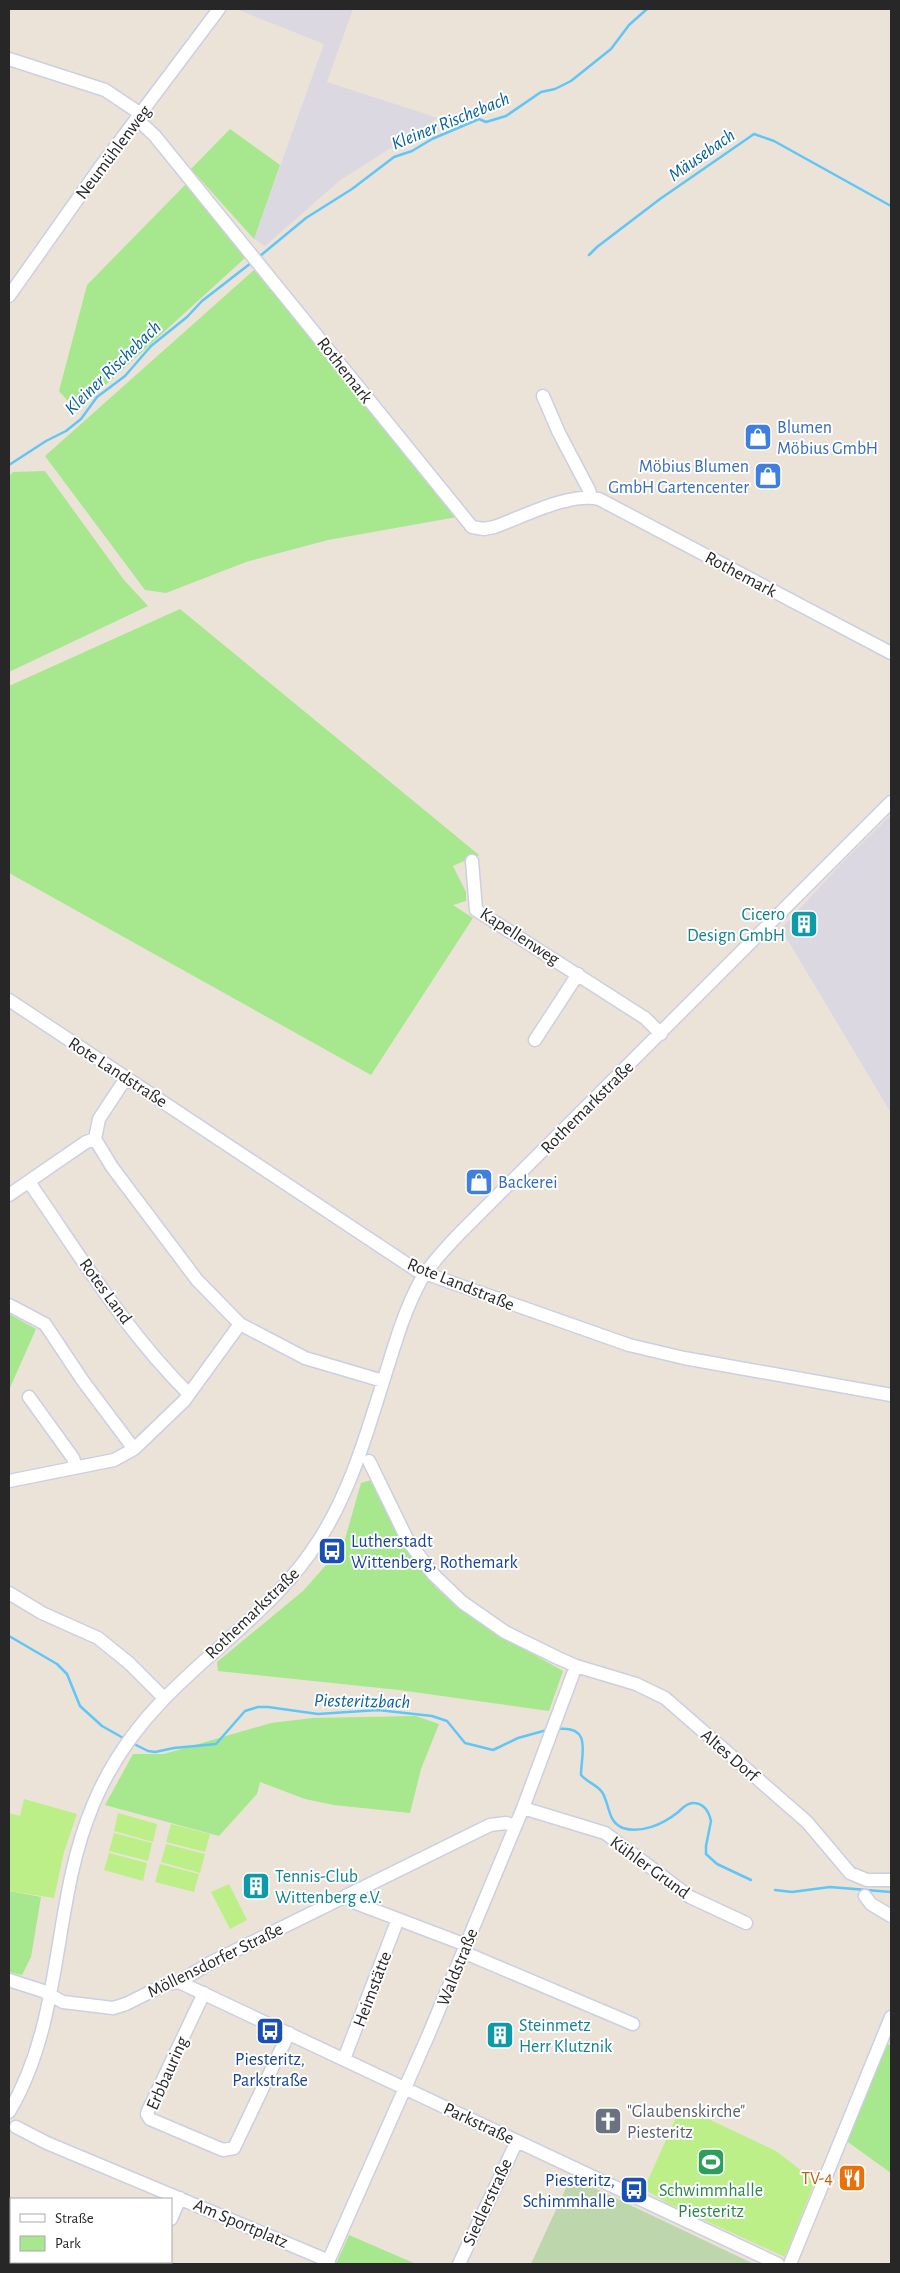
<svg xmlns="http://www.w3.org/2000/svg" width="900" height="2273" viewBox="0 0 900 2273" font-family="'Alegreya Sans',sans-serif">
	<style>
		.industrial { fill: #dcd8e2 }
		.green { fill: #a7e78e }
		.cemetery { fill: #bed6ac }
		.pitch { fill: #bdef88 }
		.lines { fill: none; stroke-linecap: round; stroke-linejoin: round }
		.stream { stroke: #60c6f7; stroke-width: 2.5 }
		.minor-casing { stroke: #cccfe2; stroke-width: 15 }
		.minor { stroke: #fff; stroke-width: 12 }
		.labels { text-anchor: middle; stroke-width: 4; stroke-linejoin: round; paint-order: stroke }
		.street-label { font-size: 18px; fill: #272727; stroke: #fff }
		.shop-label { font-size: 18px; fill: #366cbe; stroke: #fff; text-anchor: start }
		.culture-label { font-size: 18px; fill: #0d838f; stroke: #fff; text-anchor: start }
		.transit-label { font-size: 18px; fill: #164399; stroke: #fff; text-anchor: start }
		.worship-label { font-size: 18px; fill: #5b616d; stroke: #fff; text-anchor: start }
		.food-label { font-size: 18px; fill: #c56008; stroke: #fff; text-anchor: end }
		.leisure-label { font-size: 18px; fill: #27864d; stroke: #fff }
		.water-label { font-size: 19px; font-style: italic; fill: #04609e; stroke: #fff }
	</style>
	<rect width="100%" height="100%" fill="#ebe3d7"/>
	<!-- industrial -->
	<path class="industrial" d="M236 9H353L327 82 438 118 339 181 265 246 254 239 324 44Z
		M891 815V1113L781 929 841 864Z"/>
	<!-- green -->
	<path class="green" d="M230 129 280 165 254 239 191 169Z
		M186 184 239 247 245 258 77 411 59 391 87 285Z
		M254 270 318 345 457 517 328 540 246 562 166 593 145 590 45 456Z
		M45 471 124 580 148 606 9 672V476L13 472Z
		M180 609 479 855 470 863 464 861 453 866 466 892V901L453 905 473 918 371 1075 9 873V686Z
		M9 1314 36 1329 9 1390Z
		M371 1480 406 1548 436 1588 491 1630 563 1671 549 1711 399 1690 218 1671 217 1662 303 1591 343 1546 361 1483Z
		M416 1716 439 1724 421 1769 410 1813 334 1805 305 1799 260 1782 257 1794 219 1836 105 1805 133 1754H164L271 1723 312 1718Z
		M9 1891 41 1897 31 1957 22 1975 9 1972Z
		M886 2043 891 2046V2173L845 2140Z
		M349 2235 416 2264H336Z"/>
	<!-- cemetery -->
	<path class="cemetery" d="M571 2177 586 2184 754 2264H531Z"/>
	<!-- pitch -->
	<path class="pitch" d="M24 1799 77 1814 64 1852 54 1898 9 1891V1813L20 1816Z
		M118 1813 157 1824 153 1842 114 1831Z
		M171 1824 210 1834 205 1852 166 1842Z
		M114 1833 152 1843 148 1861 109 1851Z
		M166 1844 205 1854 200 1873 161 1862Z
		M109 1853 147 1863 143 1881 104 1870Z
		M160 1864 199 1874 194 1892 155 1882Z
		M229 1884 247 1920 230 1929 211 1892Z
		M681 2106 776 2151 815 2181 785 2257 669 2204 644 2189Z"/>
	<g class="lines">
		<!-- stream -->
		<path class="stream" d="M589 255 597 247 660 199 754 134 774 141 891 206
			M260 256 306 218 352 189 394 157 412 151 432 139 479 119 486 122 506 116 541 92 555 89 571 81 611 49 629 25 647 9
			M9 465 46 441 66 431 81 419 97 397 125 376 151 346 187 317 202 301 251 263
			M9 1636 57 1664 67 1674 80 1706 102 1726 125 1739
			M557 1729C593 1725 581 1754 581 1775 587 1782 597 1785 602 1792 610 1804 607 1822 623 1828 641 1834 663 1824 677 1813 682 1809 686 1803 693 1803 704 1803 709 1812 711 1821L706 1846V1854L717 1864 751 1880
			M132 1743 148 1751 155 1752 174 1748 216 1744 245 1711 258 1707H268L318 1714 378 1710 432 1716 447 1721 465 1743 493 1750 518 1738 547 1730
			M775 1890 792 1892 830 1887 891 1892"/>
		<!-- minor casing -->
		<g class="minor-casing">
			<path id="minor" d="M9 59 105 90 141 114
				M137 119 155 136C260 267 366 397 472 527L484 529 494 527C523 517 569 492 599 499L891 653
				M9 296 101 166 219 9
				M543 396 559 433 589 490 591 498
				M472 861 476 910 645 1018 661 1034
				M9 1000 416 1270 629 1345 684 1358 891 1395
				M535 1040 578 974
				M95 1139 112 1167 197 1280 240 1324 305 1358 383 1381
				M29 1182C79 1254 126 1332 189 1394
				M9 1195 86 1142 95 1139 99 1119 126 1078
				M9 1305 45 1324 83 1381 134 1449
				M29 1397 73 1458 76 1467
				M369 1461 408 1541 434 1575 462 1602 505 1632 558 1658 576 1666 636 1684 665 1698 807 1822 850 1873 867 1880H891
				M9 1481 114 1460 134 1449 184 1401 240 1324
				M9 1593 42 1613 98 1638 129 1663 164 1698
				M523 1808 605 1833 690 1897 746 1923
				M347 1895 353 1902 466 1945
				M865 1896 871 1904 891 1916
				M463 1952 633 2024
				M9 1980 43 1991 63 2002 113 2008 126 2004 166 1984 179 1982 210 1963 490 1825 506 1823 515 1826
				M179 1982 778 2264
				M204 1993 148 2111 147 2114 150 2119 223 2150 234 2148 289 2033
				M344 2059 398 1919
				M9 2112C65 2018 51 1904 93 1805 109 1766 134 1730 163 1700 215 1646 279 1604 319 1540 353 1487 369 1425 388 1366 397 1337 406 1307 421 1280 431 1263 446 1248 460 1233L891 802
				M16 2127 47 2143 329 2261
				M171 2219 180 2198
				M9 2256 11 2257
				M23 2262 29 2264
				M152 2264 153 2262
				M327 2264 428 2036 523 1808 576 1666
				M459 2264 517 2141
				M790 2264 891 2017"/>
		</g>
		<!-- minor -->
		<use href="#minor" class="minor"/>
	</g>
	<!-- icons -->
	<defs>
		<g id="shop-square" transform="scale(1.4375)"><rect x="-9" y="-9" width="18" height="18" rx="4" fill="#3f7fe0" stroke="#fff"/><path d="M-5-2.5h2.3a2.7 3.5 0 0 1 5.4 0H5L5.5 6h-11ZM-1.5-2.5h3a1.5 2.3 0 0 0-3 0Z" fill="#fff"/></g>
		<g id="building-square" transform="scale(1.4375)"><rect x="-9" y="-9" width="18" height="18" rx="4" fill="#0f9aa8" stroke="#fff"/><path d="M-4-6H4V6H1V3H-1V6H-4ZM-2.5-4.3h1.7v1.8h-1.7ZM.8-4.3h1.7v1.8H.8ZM-2.5-1h1.7V.8h-1.7ZM.8-1h1.7V.8H.8Z" fill="#fff"/></g>
		<g id="bus-square" transform="scale(1.4375)"><rect x="-9" y="-9" width="18" height="18" rx="4" fill="#1a4fb4" stroke="#fff"/><path d="M-5-6H5V4H4V6H2V4H-2V6H-4V4H-5ZM-3.5-4V0h7V-4ZM-3.5 1.2v1.5H-2V1.2ZM2 1.2v1.5H3.5V1.2Z" fill="#fff"/></g>
		<g id="church-square" transform="scale(1.4375)"><rect x="-9" y="-9" width="18" height="18" rx="4" fill="#6b7280" stroke="#fff"/><path d="M-1.2-6h2.4v3.5h3.3v2.4h-3.3V6h-2.4V-.1h-3.3v-2.4h3.3Z" fill="#fff"/></g>
		<g id="stadium-square" transform="scale(1.4375)"><rect x="-9" y="-9" width="18" height="18" rx="4" fill="#2e9e5b" stroke="#fff"/><path d="M0-5a6.5 5 0 1 0 0 10a6.5 5 0 1 0 0-10ZM-3.5-1.8h7v3.6h-7Z" fill="#fff"/></g>
		<g id="restaurant-square" transform="scale(1.4375)"><rect x="-9" y="-9" width="18" height="18" rx="4" fill="#e8710a" stroke="#fff"/><path d="M-5-6h1v4h1v-4h1v4h1v-4h1v5L-1.5 .5V6h-2V.5L-5-1ZM5-6V6H3V1.5H1.5Q1.5-4 5-6Z" fill="#fff"/></g>
	</defs>
	<g fill-rule="evenodd">
		<use href="#shop-square" x="758" y="437"/>
		<use href="#shop-square" x="768" y="476"/>
		<use href="#building-square" x="804" y="924"/>
		<use href="#shop-square" x="479" y="1182"/>
		<use href="#bus-square" x="332" y="1551"/>
		<use href="#building-square" x="256" y="1886"/>
		<use href="#bus-square" x="270" y="2031"/>
		<use href="#building-square" x="500" y="2035"/>
		<use href="#church-square" x="608" y="2121"/>
		<use href="#stadium-square" x="711" y="2162"/>
		<use href="#restaurant-square" x="852" y="2178"/>
		<use href="#bus-square" x="634" y="2190"/>
	</g>
	<g class="labels">
		<!-- street labels -->
		<g class="street-label">
			<text transform="translate(113 152) rotate(-53)" y="6">Neumühlenweg</text>
			<text transform="translate(345 370) rotate(52)" y="6">Rothemark</text>
			<text transform="translate(741 574) rotate(28)" y="6">Rothemark</text>
			<text transform="translate(520 936) rotate(33)" y="6">Kapellenweg</text>
			<text transform="translate(118 1072) rotate(33)" y="6">Rote Landstraße</text>
			<text transform="translate(587 1107) rotate(-45)" y="6">Rothemarkstraße</text>
			<text transform="translate(461 1284) rotate(22)" y="6">Rote Landstraße</text>
			<text transform="translate(106 1291) rotate(54)" y="6">Rotes Land</text>
			<text transform="translate(252 1613) rotate(-44)" y="6">Rothemarkstraße</text>
			<text transform="translate(730 1755) rotate(41)" y="6">Altes Dorf</text>
			<text transform="translate(650 1867) rotate(36)" y="6">Kühler Grund</text>
			<text transform="translate(215 1960) rotate(-26)" y="6">Möllensdorfer Straße</text>
			<text transform="translate(457 1967) rotate(-68)" y="6">Waldstraße</text>
			<text transform="translate(372 1989) rotate(-69)" y="6">Heimstätte</text>
			<text transform="translate(167 2073) rotate(-66)" y="6">Erbbauring</text>
			<text transform="translate(479 2123) rotate(25)" y="6">Parkstraße</text>
			<text transform="translate(487 2202) rotate(-65)" y="6">Siedlerstraße</text>
			<text transform="translate(241 2223) rotate(23)" y="6">Am Sportplatz</text>
		</g>
		<!-- shop labels -->
		<g class="shop-label">
			<text x="777" y="433">Blumen<tspan x="777" dy="21">Möbius GmbH</tspan></text>
			<text x="749" y="472" text-anchor="end">Möbius Blumen<tspan x="749" dy="21">GmbH Gartencenter</tspan></text>
			<text x="498" y="1188">Backerei</text>
		</g>
		<!-- culture labels -->
		<g class="culture-label">
			<text x="785" y="920" text-anchor="end">Cicero<tspan x="785" dy="21">Design GmbH</tspan></text>
			<text x="275" y="1882">Tennis-Club<tspan x="275" dy="21">Wittenberg e.V.</tspan></text>
			<text x="519" y="2031">Steinmetz<tspan x="519" dy="21">Herr Klutznik</tspan></text>
		</g>
		<!-- transit labels -->
		<g class="transit-label">
			<text x="351" y="1547">Lutherstadt<tspan x="351" dy="21">Wittenberg, Rothemark</tspan></text>
			<text x="270" y="2065" text-anchor="middle">Piesteritz,<tspan x="270" dy="21">Parkstraße</tspan></text>
			<text x="615" y="2186" text-anchor="end">Piesteritz,<tspan x="615" dy="21">Schimmhalle</tspan></text>
		</g>
		<!-- worship labels -->
		<g class="worship-label">
			<text x="627" y="2117">"Glaubenskirche"<tspan x="627" dy="21">Piesteritz</tspan></text>
		</g>
		<!-- food labels -->
		<g class="food-label">
			<text x="833" y="2184">TV-4</text>
		</g>
		<!-- leisure labels -->
		<g class="leisure-label">
			<text x="711" y="2196">Schwimmhalle<tspan x="711" dy="21">Piesteritz</tspan></text>
		</g>
		<!-- water labels -->
		<g class="water-label">
			<text transform="translate(450 120) rotate(-22)" y="7">Kleiner Rischebach</text>
			<text transform="translate(701 154) rotate(-35)" y="7">Mäusebach</text>
			<text transform="translate(112 367) rotate(-44)" y="7">Kleiner Rischebach</text>
			<text transform="translate(362 1700) rotate(1)" y="7">Piesteritzbach</text>
		</g>
	</g>
	<!-- border -->
	<rect width="900" height="2273" fill="none" stroke="#272727" stroke-width="20"/>
	<!-- legend -->
	<rect x="10" y="2198" width="162" height="65" fill="#ffffff" stroke="#a9a9a9"/>
	<rect x="20" y="2214" width="25" height="8" fill="#ffffff" stroke="#a9a9a9"/>
	<text x="55" y="2223" font-size="15" fill="#272727">Straße</text>
	<rect x="20" y="2236" width="25" height="15" fill="#a7e78e" stroke="#a9a9a9"/>
	<text x="55" y="2248" font-size="15" fill="#272727">Park</text>
</svg>
